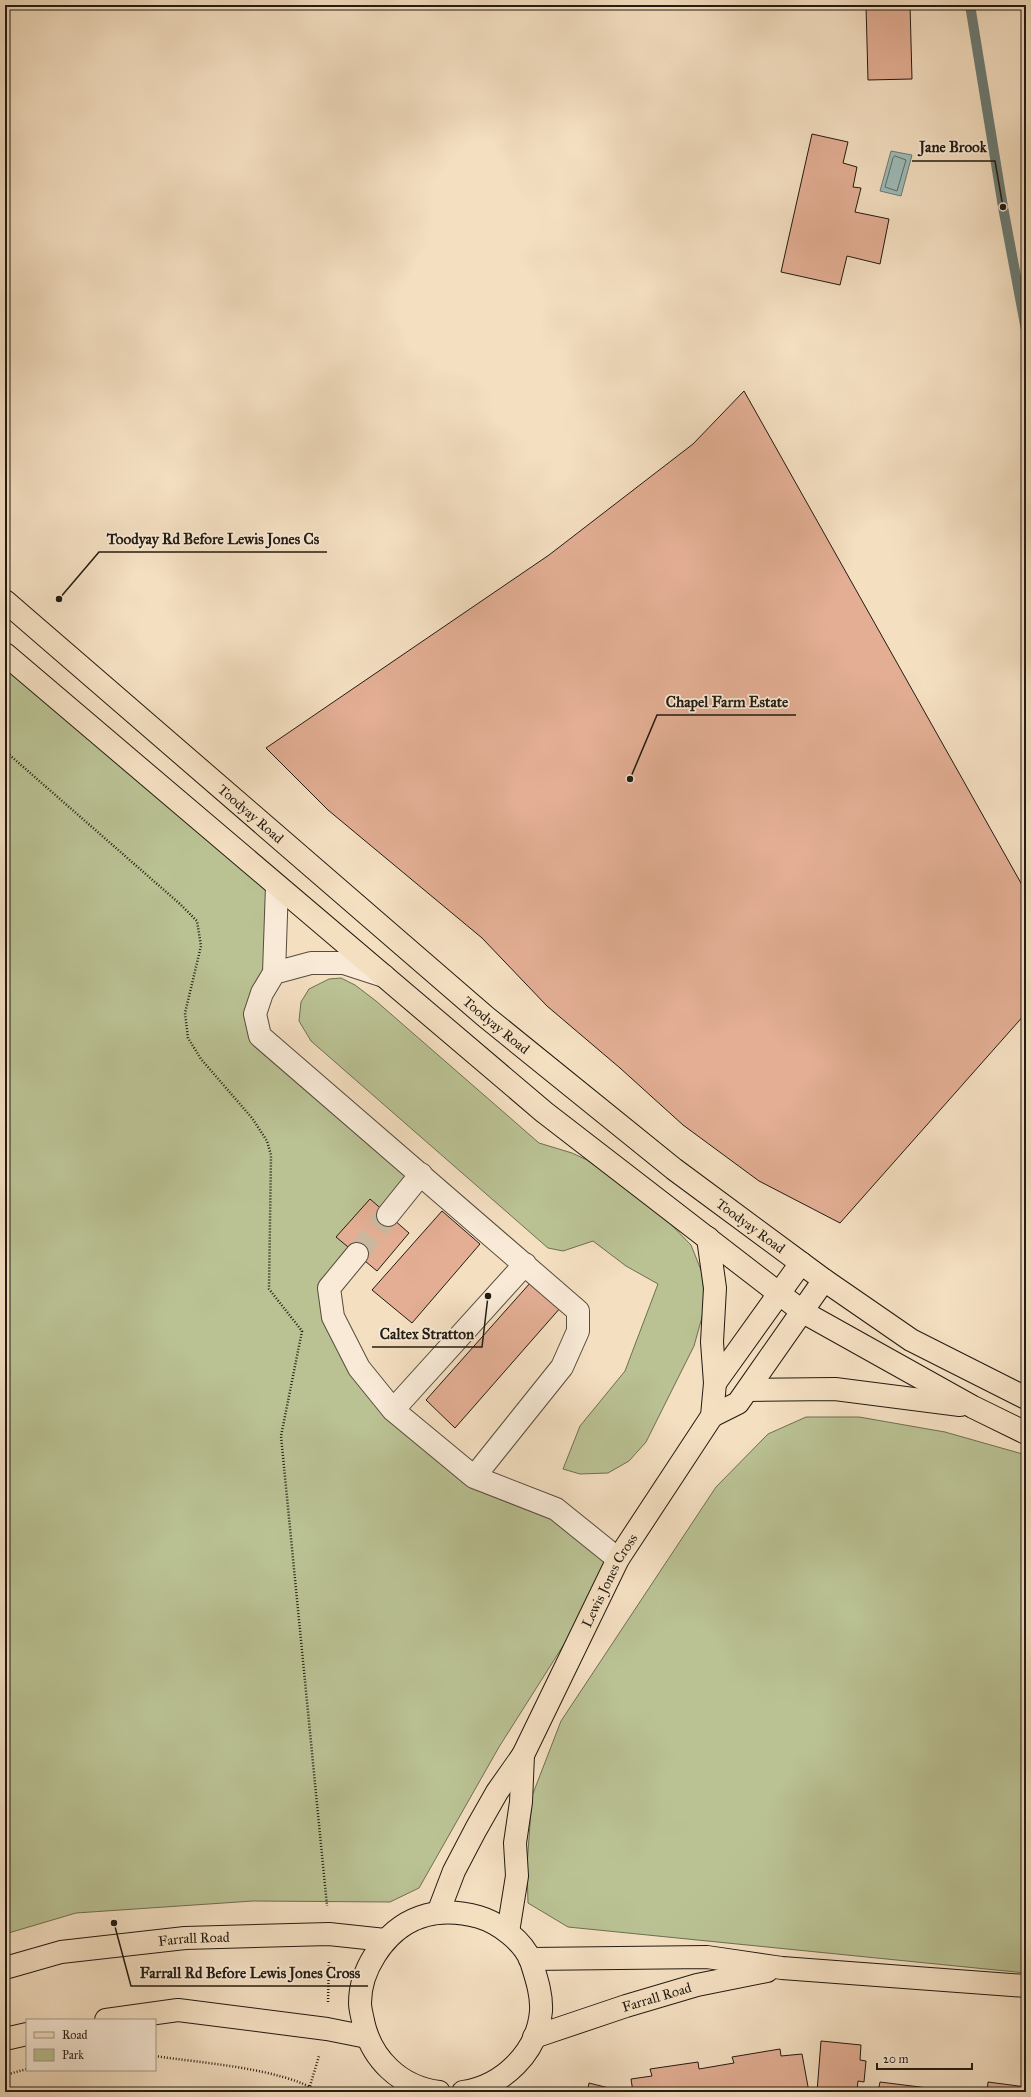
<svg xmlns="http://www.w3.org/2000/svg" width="1031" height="2097" viewBox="0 0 1031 2097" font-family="'IM FELL Great Primer',serif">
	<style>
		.green { fill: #bac294; stroke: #6e6e52 }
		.water { fill: #9dbcb9; stroke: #6c7c76 }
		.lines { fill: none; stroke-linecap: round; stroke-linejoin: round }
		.shore { stroke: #606c65; stroke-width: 1 }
		.stream { stroke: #6c7c76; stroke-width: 10 }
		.building { fill: #e3ae94; stroke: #231b11 }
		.minor-tunnel { stroke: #cab89e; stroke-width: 22; stroke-dasharray: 22 11; stroke-linecap: butt }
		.minor-casing { stroke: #574c3d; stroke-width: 24 }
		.major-casing { stroke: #231b11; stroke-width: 24 }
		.path { stroke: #231b11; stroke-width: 2.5; stroke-dasharray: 1 2; stroke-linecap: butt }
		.minor { stroke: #f8ead7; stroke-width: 22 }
		.major { stroke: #f4dfc1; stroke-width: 22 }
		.labels { text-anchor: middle; stroke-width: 3.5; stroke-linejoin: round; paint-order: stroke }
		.street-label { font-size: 14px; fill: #231b11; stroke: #f8ead7 }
		.leader { fill: none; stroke: #231b11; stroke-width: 1.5 }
		.callout-dot { fill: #231b11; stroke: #f8ead7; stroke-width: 1.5 }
		.callout-label { font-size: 15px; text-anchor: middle; font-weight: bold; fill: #231b11; stroke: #f8ead7; stroke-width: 3.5; stroke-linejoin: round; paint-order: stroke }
	</style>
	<rect width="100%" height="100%" fill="#f4dfc1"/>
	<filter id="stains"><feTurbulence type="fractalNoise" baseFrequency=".005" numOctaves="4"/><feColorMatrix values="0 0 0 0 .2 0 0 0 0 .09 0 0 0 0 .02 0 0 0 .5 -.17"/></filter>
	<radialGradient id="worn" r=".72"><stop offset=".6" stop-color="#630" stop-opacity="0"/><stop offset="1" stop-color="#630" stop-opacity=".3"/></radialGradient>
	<!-- green -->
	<path class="green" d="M5 655 277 886 274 973 255 1014 272 1048 421 1174 329 1288 359 1368 474 1477 556 1509 618 1559 499 1747 419 1888 390 1902 253 1901 76 1913 5 1934Z
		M341 978 355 985 376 1001 539 1143 572 1153 587 1160 659 1212 691 1245 703 1275 704 1310 694 1346 646 1442 629 1461 608 1473 580 1474 563 1469 580 1426 625 1371 658 1284 626 1266 593 1241 563 1251 548 1248 311 1041 299 1021 301 1002 309 989 329 979Z
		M806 1417H859L945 1432 1026 1455V1973L568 1927 528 1903 527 1866 532 1796 561 1721 716 1487 768 1434Z"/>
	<!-- water -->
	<path class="water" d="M891 151 912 155 901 196 880 191Z"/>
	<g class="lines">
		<!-- shore -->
		<path class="shore" d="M895 156 906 160 897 191 885 187 893 158Z"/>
		<!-- stream -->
		<path class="stream" d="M970 5 1003 207 1026 330"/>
	</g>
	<!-- building -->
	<path class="building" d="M866 5H910L912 79 868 80Z
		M812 134 848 142 843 163 857 167 853 187 861 188 855 212 889 219 880 264 847 256 840 285 781 272Z
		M744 391 1026 892V1013L840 1223 759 1181 683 1125 620 1068 547 1006 482 938 328 810 266 748 549 555 693 444Z
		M370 1199 409 1233 377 1271 336 1237Z
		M442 1211 480 1244 412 1323 372 1290Z
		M531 1282 561 1307 455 1428 426 1400Z
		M821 2041 861 2045 860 2060 866 2061 864 2082 858 2081 857 2090 863 2092H817Z
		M780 2049 781 2056 802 2054 809 2092H633L631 2079 652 2076 650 2069 698 2062 699 2069 734 2063 732 2057Z
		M880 2082 936 2089 935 2092H878Z
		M988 2082 1026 2087V2092H987Z
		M589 2083 625 2092H587Z"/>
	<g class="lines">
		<!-- minor-tunnel -->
		<path class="minor-tunnel" d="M357 1254 388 1215"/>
		<!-- minor casing -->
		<g class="minor-casing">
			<path id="minor" d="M277 886 274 973 262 993 255 1014 260 1036 578 1311V1331L562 1367 474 1477
				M274 973 311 963H344L384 976
				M388 1215 421 1174
				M357 1254 329 1288 333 1317 359 1368 393 1410 474 1477 556 1509 618 1559
				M393 1410 525 1264"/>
		</g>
		<!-- major casing -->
		<g class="major-casing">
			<g id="major">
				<path id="s1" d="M5 601 486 1017 674 1169 824 1280 911 1340 1026 1398"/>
				<path d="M5 654 544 1112 803 1312 973 1407 1026 1433"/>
				<path d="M715 1383 801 1263"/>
				<path d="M748 1390 835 1389 960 1405"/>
				<path d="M712 1416 738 1403 824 1280"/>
				<path id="s2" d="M438 1913 454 1871 476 1829 497 1792 523 1755 618 1559 712 1416 715 1383 712 1342 715 1288 708 1238"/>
				<path d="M508 1932 517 1876 515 1843 521 1802 523 1755"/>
				<path d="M530 1959 707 1957 782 1968 1026 1986"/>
				<path id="s3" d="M5 1968 61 1952 185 1938 329 1934 385 1940"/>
				<path d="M106 2020 178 2010 327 2029 367 2037"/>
				<path id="s4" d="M534 2037 626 2006 697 1985 767 1971"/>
				<path d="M5 2039 27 2034"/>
				<path d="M439 2092C400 2087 371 2059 363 2021 362 2015 360 2009 360 2003 360 1986 366 1969 375 1955 399 1917 436 1905 479 1917 499 1923 523 1941 531 1961 536 1977 542 1994 541 2011 538 2052 503 2086 463 2092"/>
			</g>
		</g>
		<!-- path -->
		<path class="path" d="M5 751 180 904 197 921 201 946 185 1013 188 1038 201 1059 252 1118 267 1141 271 1155 269 1289 302 1331 281 1436 327 1906
			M328 2002 329 1961
			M155 2056C200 2063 282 2068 319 2092
			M5 2075 27 2069
			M310 2086 319 2056"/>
		<!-- minor -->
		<use href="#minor" class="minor"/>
		<!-- major -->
		<use href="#major" class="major"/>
	</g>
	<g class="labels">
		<!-- street labels -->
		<g class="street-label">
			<text dy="5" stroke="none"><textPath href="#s1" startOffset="325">Toodyay Road</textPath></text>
			<text dy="5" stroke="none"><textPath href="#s1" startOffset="649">Toodyay Road</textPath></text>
			<text dy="5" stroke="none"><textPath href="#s1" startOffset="973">Toodyay Road</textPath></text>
			<text dy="5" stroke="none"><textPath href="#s2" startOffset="375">Lewis Jones Cross</textPath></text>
			<text dy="5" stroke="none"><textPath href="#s3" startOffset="192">Farrall Road</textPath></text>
			<text dy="5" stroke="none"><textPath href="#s4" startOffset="129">Farrall Road</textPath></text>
		</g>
	</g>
	<!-- callouts -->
	<path class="leader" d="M1003 207L995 161H912M59 599L99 552H327M630 779L657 715H796M488 1296L482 1347H372M114 1923L131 1986H368"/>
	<g class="callout-dot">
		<circle cx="1003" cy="207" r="4"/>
		<circle cx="59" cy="599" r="4"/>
		<circle cx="630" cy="779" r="4"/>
		<circle cx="488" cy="1296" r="4"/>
		<circle cx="114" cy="1923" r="4"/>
	</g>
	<g class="callout-label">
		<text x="953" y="152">Jane Brook</text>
		<text x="213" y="544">Toodyay Rd Before Lewis Jones Cs</text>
		<text x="727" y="707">Chapel Farm Estate</text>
		<text x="427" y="1339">Caltex Stratton</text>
		<text x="250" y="1978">Farrall Rd Before Lewis Jones Cross</text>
	</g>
	<!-- margin -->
	<rect width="1031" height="2097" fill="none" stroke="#f4dfc1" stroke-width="20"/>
	<rect x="6" y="6" width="1019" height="2085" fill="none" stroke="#231b11" stroke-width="2"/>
	<rect x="10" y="10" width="1011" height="2077" fill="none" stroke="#231b11"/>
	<!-- legend -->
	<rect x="26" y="2019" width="130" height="52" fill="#f8ead7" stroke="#a39788"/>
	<rect x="34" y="2032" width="20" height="6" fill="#f4dfc1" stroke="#a39788"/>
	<text x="62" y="2039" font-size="12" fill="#231b11">Road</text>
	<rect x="34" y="2049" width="20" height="12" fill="#bac294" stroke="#a39788"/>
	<text x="62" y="2059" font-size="12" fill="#231b11">Park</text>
	<!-- scale -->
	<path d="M877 2063v6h95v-6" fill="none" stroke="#231b11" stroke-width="2"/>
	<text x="883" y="2063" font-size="12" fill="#231b11" stroke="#f8ead7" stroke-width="3" paint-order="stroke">20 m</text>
	<rect width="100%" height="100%" filter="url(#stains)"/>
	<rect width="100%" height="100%" fill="url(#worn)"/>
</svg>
